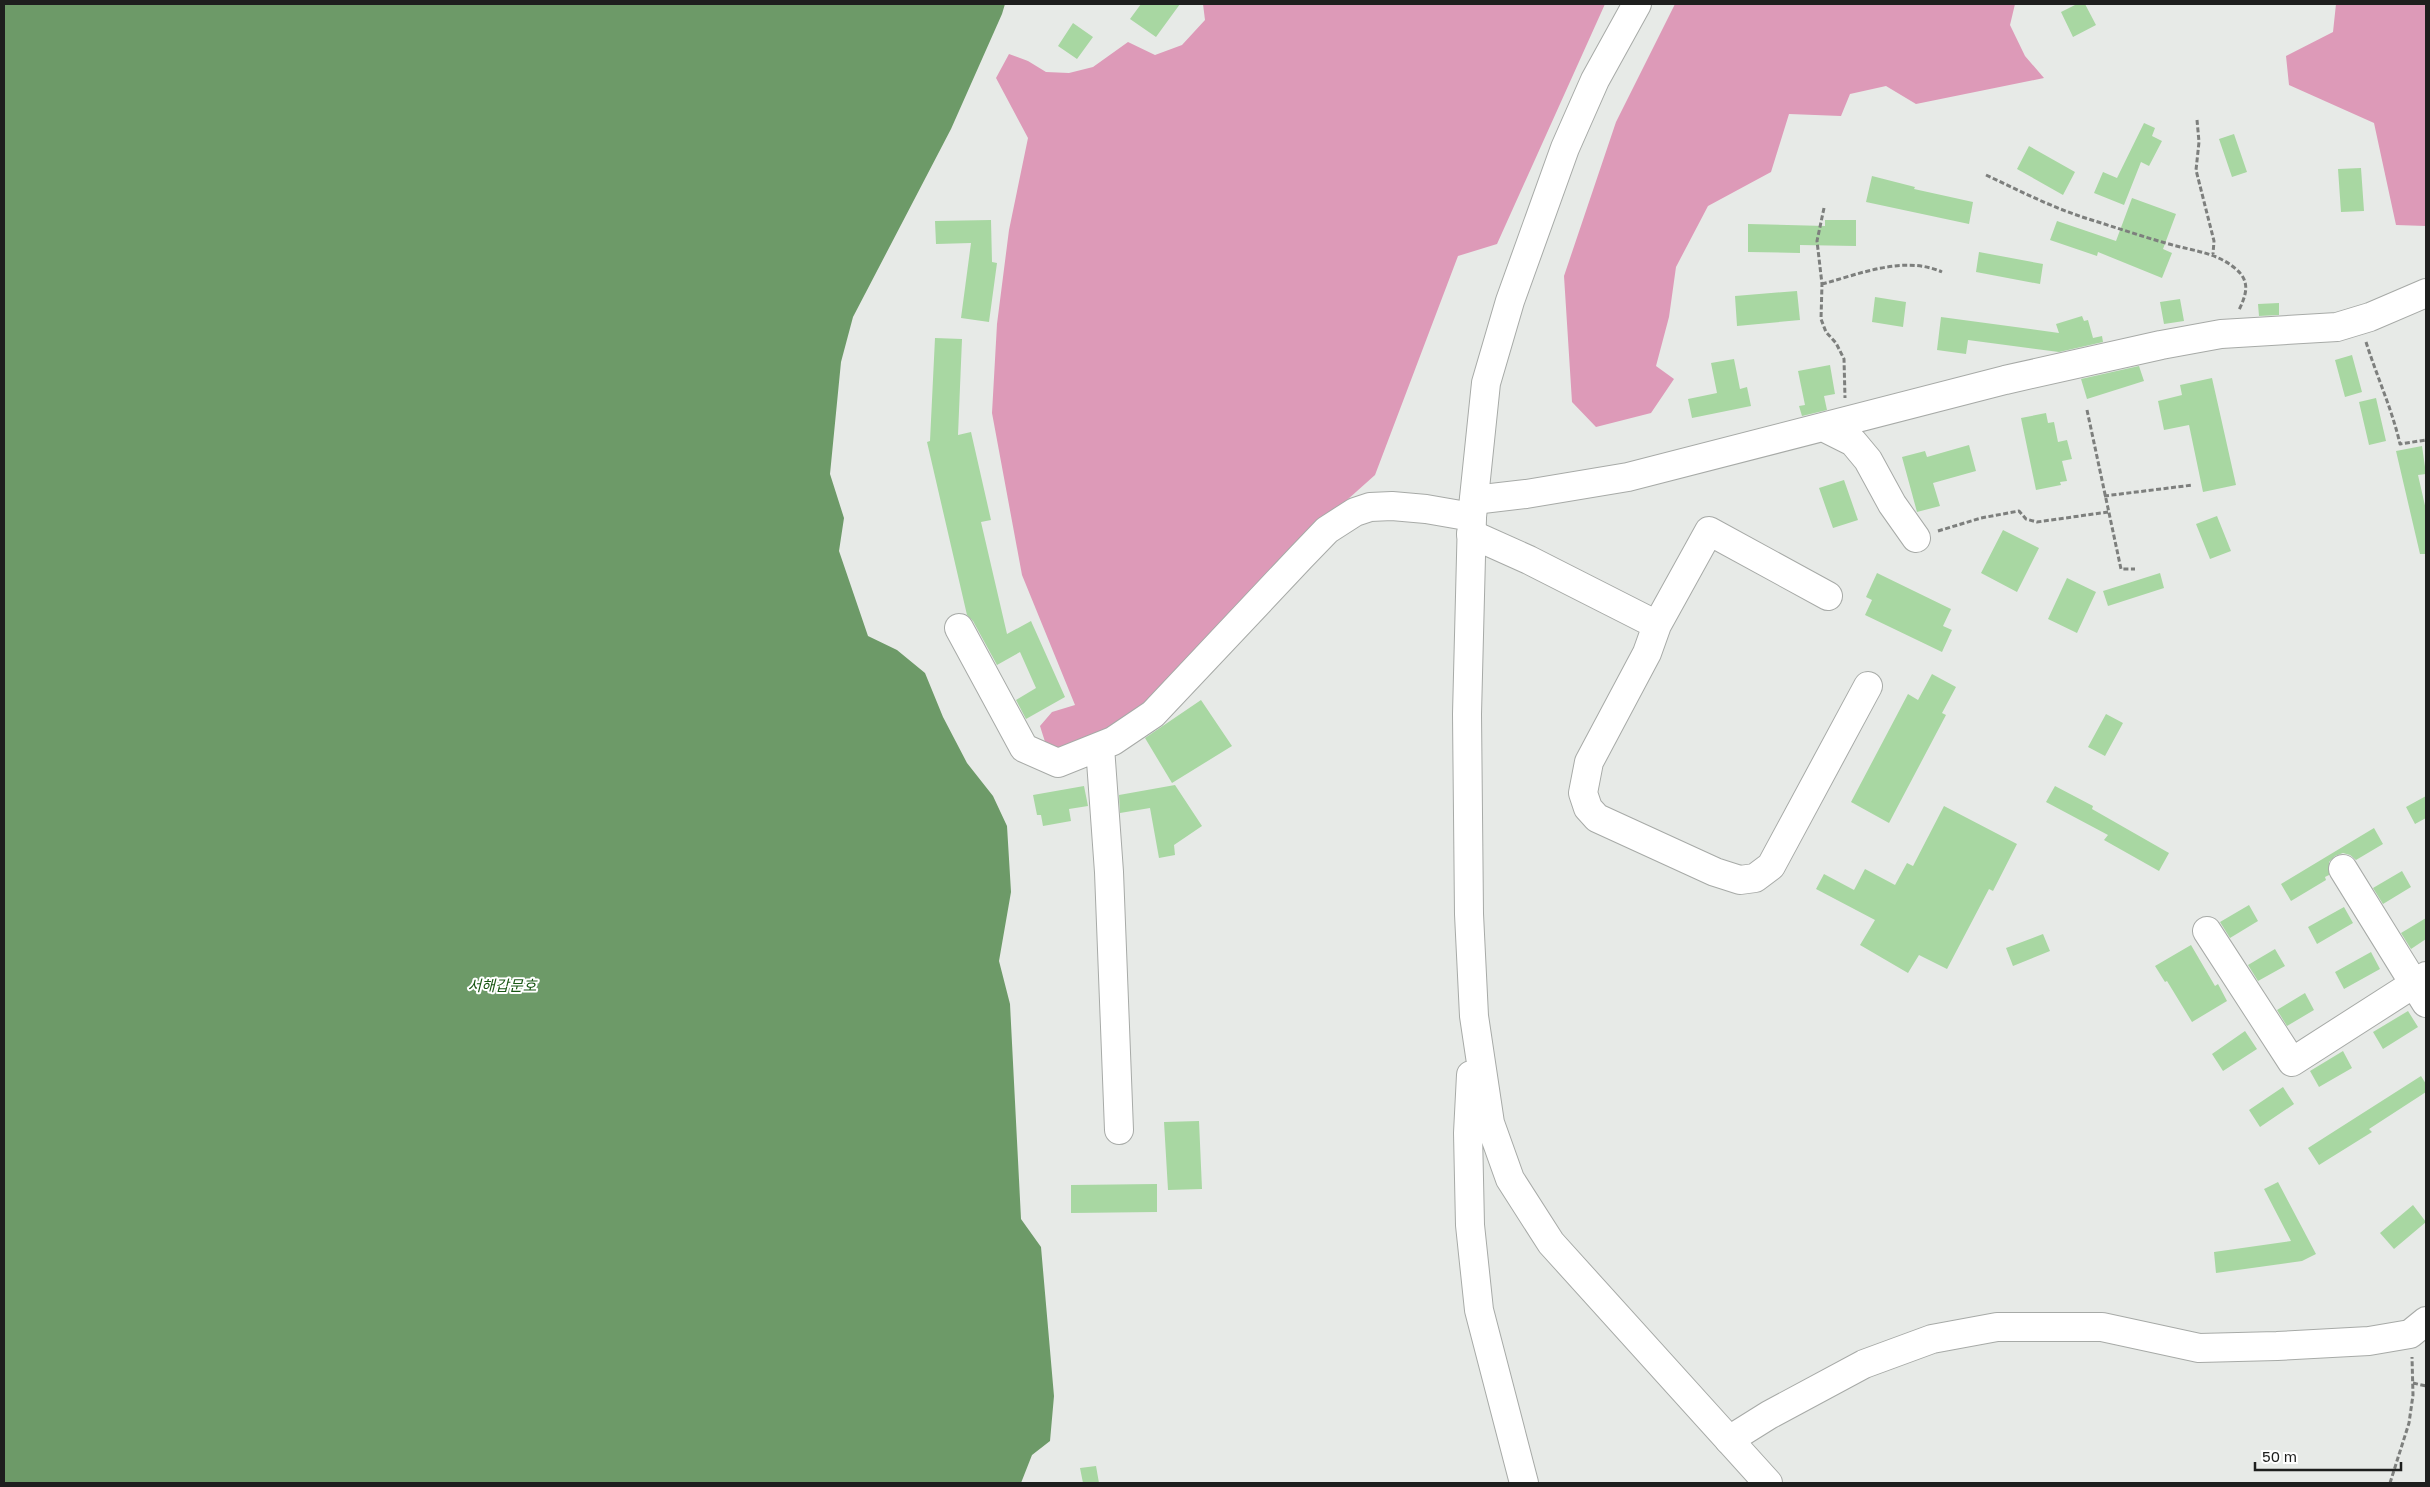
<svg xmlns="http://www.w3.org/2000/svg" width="2430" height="1487" viewBox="0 0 2430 1487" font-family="'Golos Text','Noto Sans KR',sans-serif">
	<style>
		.forest { fill: #dd9ab8 }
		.water { fill: #6d9a68 }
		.building { fill: #a8d7a2 }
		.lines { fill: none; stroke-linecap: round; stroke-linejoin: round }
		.minor-casing { stroke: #a7aaa7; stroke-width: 30 }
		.major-casing { stroke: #a7aaa7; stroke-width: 30 }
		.path { stroke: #7d7f7d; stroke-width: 3; stroke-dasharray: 5 2.5; stroke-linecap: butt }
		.minor { stroke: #fff; stroke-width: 28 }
		.major { stroke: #fff; stroke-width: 28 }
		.labels { text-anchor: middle; stroke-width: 4; stroke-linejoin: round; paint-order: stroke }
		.water-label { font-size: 15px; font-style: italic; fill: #195714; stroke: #fff }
	</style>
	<rect width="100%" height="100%" fill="#e7eae7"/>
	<!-- forest -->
	<path class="forest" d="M1203 4H1605L1497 244 1458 256 1375 475 1272 567 1148 702 1127 721 1062 751 1046 745 1040 726 1052 712 1075 705 1022 575 992 413 997 324 1009 230 1028 138 996 78 1009 54 1028 61 1046 72 1069 73 1093 67 1128 42 1155 55 1182 45 1205 20Z
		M1675 4H2015L2010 25 2025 56 2044 78 1916 104 1886 86 1850 94 1841 116 1789 114 1771 172 1708 206 1676 267 1669 317 1656 366 1674 379 1651 413 1596 427 1572 402 1564 276 1616 122Z
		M2336 4H2426V226L2396 225 2374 123 2289 85 2286 56 2333 32Z"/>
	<!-- water -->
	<path class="water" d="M4 4H1005L1002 14 951 129 853 317 841 362 830 474 844 518 839 551 868 636 897 650 925 673 943 717 967 763 993 796 1007 826 1011 892 999 961 1010 1004 1021 1219 1041 1247 1054 1396 1050 1441 1032 1455 1021 1483H4Z"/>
	<!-- building -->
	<path class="building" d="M1141 4H1180L1156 37 1130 19Z
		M2077 4H2085L2096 25 2073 37 2061 12Z
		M1073 23 1093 37 1077 59 1058 46Z
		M2144 123 2155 128 2152 136 2162 141 2149 166 2141 162 2124 205 2094 193 2103 172 2117 178Z
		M2234 134 2247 172 2232 177 2219 139Z
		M2029 146 2075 172 2063 195 2017 169Z
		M2361 168 2364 211 2341 212 2338 169Z
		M1872 176 1915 187 1914 189 1973 202 1969 224 1866 202Z
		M2132 198 2176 214 2163 249 2172 253 2162 278 2098 252 2097 256 2050 240 2057 221 2116 241Z
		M991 220 992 262 997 263 989 322 961 318 971 243 936 244 935 221Z
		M1825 220H1856V246L1800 245V253L1748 252V224L1825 226Z
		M1979 252 2043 264 2040 284 1976 272Z
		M1797 291 1800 320 1737 326 1735 296Z
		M1875 297 1906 302 1903 327 1872 322Z
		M2180 299 2184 321 2164 324 2160 302Z
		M2279 303V315L2259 316 2258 304Z
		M2082 316 2084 321 2088 320 2093 338 2102 336 2103 342 2059 352 1968 340 1966 354 1937 350 1941 317 2059 333 2056 324Z
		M935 338 962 339 958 435 971 432 991 520 981 522 1007 634 1031 621 1065 697 1026 719 1016 700 1036 688 1020 652 997 665 973 621 967 615 927 442 930 441Z
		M2352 355 2362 392 2345 397 2335 360Z
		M1734 359 1740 389 1747 387 1751 406 1692 418 1688 399 1717 393 1711 363Z
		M1830 365 1835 394 1824 396 1827 410 1802 416 1799 406 1805 405 1798 371Z
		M2139 366 2144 381 2087 399 2081 379Z
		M2212 378 2236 485 2203 492 2189 425 2164 430 2158 401 2182 395 2180 385Z
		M2376 398 2386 441 2369 445 2359 402Z
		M2046 413 2048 423 2054 422 2058 442 2067 440 2072 459 2062 461 2067 481 2060 482 2061 485 2036 490 2021 418Z
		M1969 445 1976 471 1933 483 1940 506 1917 512 1902 457 1925 451 1927 457Z
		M2422 446 2426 474 2418 475 2426 510V554H2420L2396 451Z
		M1844 480 1858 520 1833 528 1819 488Z
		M2217 516 2231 551 2210 559 2196 524Z
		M2003 530 2039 548 2017 592 1981 573Z
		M1877 573 1951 609 1943 626 1952 630 1942 652 1865 615 1872 600 1866 597Z
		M2160 573 2164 588 2108 606 2103 591Z
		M2067 578 2096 592 2077 633 2048 619Z
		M1932 674 1956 687 1942 713 1946 715 1889 823 1851 802 1908 694 1918 700Z
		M1201 700 1232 746 1172 783 1145 738Z
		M2106 714 2123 723 2105 756 2088 747Z
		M1175 785 1202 826 1174 845 1175 855 1159 858 1150 808 1120 813 1119 795Z
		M1084 786 1088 806 1069 809 1071 821 1043 826 1041 815H1037L1033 795Z
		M2055 786 2093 806 2092 809 2169 853 2159 871 2104 840 2108 835 2046 802Z
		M2426 796V818L2415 824 2406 807Z
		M1944 806 2017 844 1993 891 1989 889 1947 969 1919 955 1908 973 1860 945 1875 920 1816 889 1824 874 1854 890 1865 869 1895 885 1907 863 1913 866Z
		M2374 828 2383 844 2356 860 2350 855 2343 853 2335 856 2329 862V875L2325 877 2326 880 2291 901 2281 884Z
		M2402 871 2411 887 2383 904 2373 888Z
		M2249 905 2258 921 2230 938 2220 922Z
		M2344 907 2353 923 2317 944 2308 927Z
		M2426 918V939L2411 949 2401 933Z
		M2043 934 2050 951 2013 966 2006 948Z
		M2191 945 2215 986 2218 984 2227 1001 2192 1022 2167 981 2165 982 2155 966Z
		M2275 949 2285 966 2258 981 2248 965Z
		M2371 952 2380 969 2344 989 2335 972Z
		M2305 993 2314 1010 2287 1026 2277 1010Z
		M2408 1011 2418 1027 2383 1049 2373 1032Z
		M2245 1031 2257 1049 2223 1071 2212 1054Z
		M2343 1051 2352 1068 2319 1087 2310 1071Z
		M2421 1076 2426 1084V1092L2369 1129 2372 1132 2319 1165 2308 1148Z
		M2283 1087 2294 1104 2260 1127 2249 1110Z
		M1199 1121 1202 1189 1168 1190 1164 1122Z
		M2278 1182 2316 1254 2302 1261 2216 1273 2214 1252 2291 1241 2264 1189Z
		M1157 1184V1212L1071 1213V1185Z
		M2413 1205 2426 1222 2394 1249 2380 1233Z
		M1096 1466 1099 1483H1083L1080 1468Z"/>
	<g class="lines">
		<!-- minor casing -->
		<g class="minor-casing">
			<path id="minor" d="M1823 427 1853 442 1868 460 1892 504 1916 538
				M1474 500 1526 494 1628 477 2005 380 2161 345 2221 334 2337 327 2370 317 2426 293
				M1471 534 1529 560 1657 625 1647 653 1589 762 1583 793 1588 808 1597 818 1715 872 1740 880 1755 878 1771 866 1868 686
				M1657 625 1709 531 1828 596
				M959 628 1024 748 1058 763 1113 741 1153 714 1301 557 1327 530 1355 512 1370 507 1392 506 1426 509 1472 517
				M1100 747 1109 872 1119 1130
				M2343 869 2426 1003
				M2207 931 2292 1062 2426 976
				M1729 1440 1769 1415 1864 1364 1932 1339 1997 1327H2102L2199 1348 2277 1346 2369 1341 2410 1334 2426 1321"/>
		</g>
		<!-- major casing -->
		<g class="major-casing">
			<path id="major" d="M1637 4 1595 80 1565 148 1510 301 1486 383 1472 517 1467 714 1469 914 1474 1016 1490 1123 1510 1179 1551 1243 1768 1483
				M1471 1075 1468 1133 1470 1225 1479 1310 1524 1483"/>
		</g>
		<!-- path -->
		<path class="path" d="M2197 120 2199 142 2196 170 2214 241 2213 254
			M1986 175C2022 192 2057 210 2095 221 2120 229 2144 237 2169 244 2193 251 2216 252 2236 269 2251 282 2246 295 2239 310
			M1824 208 1817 241 1822 284 1821 319 1826 332 1836 343 1844 359 1845 398
			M1822 284C1860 274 1904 255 1942 272
			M2366 342C2377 377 2392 409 2400 444L2426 440
			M2087 410 2121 569H2135
			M2104 496 2193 485
			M1938 531 1981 518 2019 511 2026 519 2037 522 2108 512
			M2413 1383 2426 1386
			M2390 1483 2409 1423 2413 1395 2412 1357"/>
		<!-- minor -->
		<use href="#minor" class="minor"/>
		<!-- major -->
		<use href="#major" class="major"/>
	</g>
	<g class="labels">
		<!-- water labels -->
		<g class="water-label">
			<text x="502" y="991">서해갑문호</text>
		</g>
	</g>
	<!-- border -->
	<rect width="2430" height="1487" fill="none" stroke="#1e1f1e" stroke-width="10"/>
	<!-- scale -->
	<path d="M2255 1462v8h146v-8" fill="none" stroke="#1e1f1e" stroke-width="2.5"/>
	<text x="2262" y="1462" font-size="15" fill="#1e1f1e" stroke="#ffffff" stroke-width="4" paint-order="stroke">50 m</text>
</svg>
